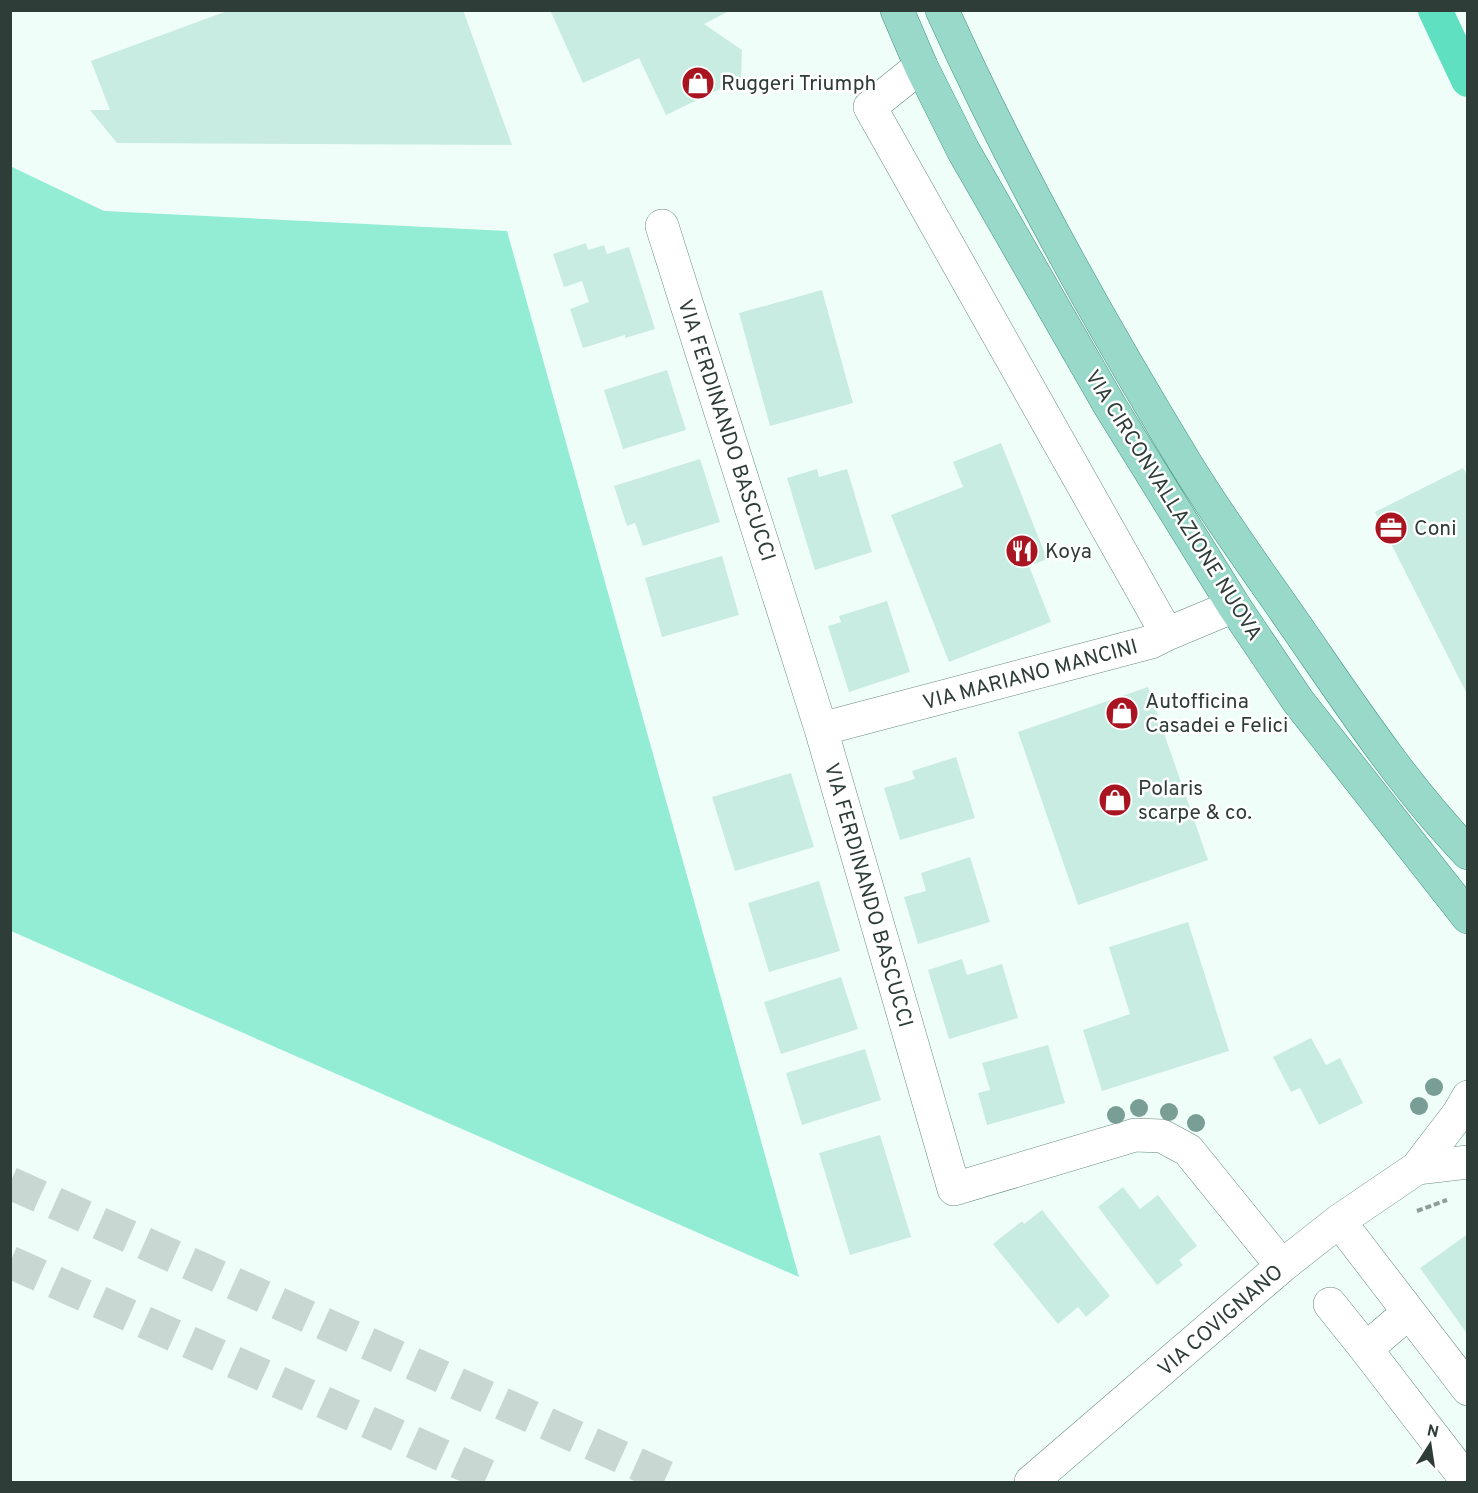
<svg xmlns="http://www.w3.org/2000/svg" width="1478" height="1493" viewBox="0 0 1478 1493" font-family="Overpass,sans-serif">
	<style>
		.green { fill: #92edd4 }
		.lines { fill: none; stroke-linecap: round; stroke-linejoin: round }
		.canal { stroke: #5fe0c1; stroke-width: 34 }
		.building { fill: #c8ece1 }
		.highway-tunnel { stroke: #c9d7d3; stroke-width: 33; stroke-dasharray: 33 16; stroke-linecap: butt }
		.minor-casing { stroke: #698a80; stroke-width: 34 }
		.major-casing { stroke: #46927f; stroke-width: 34 }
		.path { stroke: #8f9d99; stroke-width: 4; stroke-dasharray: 6 3; stroke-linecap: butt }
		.minor { stroke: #fff; stroke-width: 33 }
		.major { stroke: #98d9c9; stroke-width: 33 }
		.tree { fill: #799e95 }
		.labels { text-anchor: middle; stroke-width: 5; stroke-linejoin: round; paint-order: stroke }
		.poi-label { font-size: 21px; fill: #2f3d39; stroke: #fff; text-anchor: start }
		.street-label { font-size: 21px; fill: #2f3d39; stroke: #fff }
	</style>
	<rect width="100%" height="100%" fill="#f0fefa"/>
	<!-- green -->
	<path class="green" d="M10 166 104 211 507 231 799 1277 11 931Z"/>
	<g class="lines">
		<!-- canal -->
		<path class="canal" d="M1435 10 1468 80"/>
	</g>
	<!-- building -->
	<path class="building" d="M230 10H463L512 145 117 143 90 110H110L91 61Z
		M550 10H731L704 24 742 50 741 79 666 115 639 58 583 83Z
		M586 243 588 250 604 245 607 254 629 247 655 329 625 338V335L583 348 570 309 589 302 582 281 564 287 553 254Z
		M822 290 853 403 770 426 739 313Z
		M667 370 686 430 623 449 604 390Z
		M1001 443 1047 559 1029 566 1051 622 949 662 891 515 963 487 953 462Z
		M700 459 720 522 643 546 635 523 627 526 614 486Z
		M1463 468 1468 477V696L1375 512Z
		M817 469 819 477 847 469 872 552 815 570 787 478Z
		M722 556 739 615 662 637 645 578Z
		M887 601 910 672 849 692 828 626 841 622 839 616Z
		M1148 687 1208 860 1078 905 1018 732Z
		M956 757 975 818 900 840 884 788 915 779 912 771Z
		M791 773 814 847 735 871 712 797Z
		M970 857 990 922 918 944 904 897 926 891 921 873Z
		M819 881 840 951 769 972 748 903Z
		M1188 922 1229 1051 1102 1091 1083 1030 1130 1014 1109 947Z
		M962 959 967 975 1002 964 1018 1018 949 1039 928 970Z
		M841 977 858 1029 781 1054 764 1002Z
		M1311 1038 1326 1065 1340 1058 1363 1103 1319 1125 1300 1088 1291 1092 1273 1057Z
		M1048 1045 1065 1103 987 1125 978 1093 990 1090 982 1063Z
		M865 1049 881 1100 802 1125 786 1073Z
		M880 1135 911 1237 850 1255 819 1153Z
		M1123 1187 1140 1209 1158 1195 1197 1246 1179 1260 1183 1265 1157 1285 1098 1207Z
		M1042 1210 1110 1296 1086 1317 1078 1307 1058 1324 993 1244 1022 1221 1024 1224Z
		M1468 1234V1335L1420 1268Z"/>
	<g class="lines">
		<!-- highway-tunnel -->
		<path class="highway-tunnel" d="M10 1183 677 1482
			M10 1262 502 1482"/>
		<!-- minor casing -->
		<g class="minor-casing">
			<path id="minor" d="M921 66 870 107 1167 634
				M662 226 821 729 954 1189 1135 1135 1162 1136 1188 1150 1282 1266
				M821 729 1151 642 1167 634 1234 606
				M1417 1168 1468 1162
				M1339 1221 1468 1389
				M1330 1304 1366 1349 1468 1482
				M1366 1349 1409 1312
				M1031 1482 1282 1266 1339 1221 1417 1168 1459 1113 1468 1097"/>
		</g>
		<!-- major casing -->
		<g class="major-casing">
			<path id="major" d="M897 10 921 66 963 150 1110 406 1234 606 1298 701 1468 917
				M942 10C1013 167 1097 318 1186 464 1219 518 1257 570 1293 622 1348 701 1401 783 1468 853"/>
		</g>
		<!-- path -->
		<path class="path" d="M1417 1211 1447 1200"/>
		<!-- minor -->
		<use href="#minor" class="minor"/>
		<!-- major -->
		<use href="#major" class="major"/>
	</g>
	<!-- trees -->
	<g class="tree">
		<circle cx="1434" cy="1087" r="9"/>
		<circle cx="1419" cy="1106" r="9"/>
		<circle cx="1139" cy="1108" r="9"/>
		<circle cx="1169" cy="1112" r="9"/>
		<circle cx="1116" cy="1115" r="9"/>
		<circle cx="1196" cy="1123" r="9"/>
	</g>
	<!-- icons -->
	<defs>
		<g id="shop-disc" transform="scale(1.725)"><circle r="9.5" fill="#a91421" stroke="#fff"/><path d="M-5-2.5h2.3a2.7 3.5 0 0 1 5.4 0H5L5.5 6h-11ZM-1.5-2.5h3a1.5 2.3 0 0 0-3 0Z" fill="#fff"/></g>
		<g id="office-disc" transform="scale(1.725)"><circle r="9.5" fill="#a91421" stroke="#fff"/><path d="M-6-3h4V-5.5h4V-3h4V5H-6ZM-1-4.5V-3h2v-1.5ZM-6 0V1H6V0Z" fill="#fff"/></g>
		<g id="restaurant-disc" transform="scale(1.725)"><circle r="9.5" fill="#a91421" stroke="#fff"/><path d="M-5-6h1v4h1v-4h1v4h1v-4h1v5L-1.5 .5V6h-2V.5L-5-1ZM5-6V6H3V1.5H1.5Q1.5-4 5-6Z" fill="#fff"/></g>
	</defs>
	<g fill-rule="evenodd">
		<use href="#shop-disc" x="698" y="83"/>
		<use href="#office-disc" x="1391" y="528"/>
		<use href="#restaurant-disc" x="1022" y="551"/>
		<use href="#shop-disc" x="1122" y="713"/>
		<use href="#shop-disc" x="1115" y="800"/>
	</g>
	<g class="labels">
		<!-- poi labels -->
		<g class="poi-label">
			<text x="721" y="90">Ruggeri Triumph</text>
			<text x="1414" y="535">Coni</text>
			<text x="1045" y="558">Koya</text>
			<text x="1145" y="708">Autofficina<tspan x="1145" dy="24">Casadei e Felici</tspan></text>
			<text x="1138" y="795">Polaris<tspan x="1138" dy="24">scarpe &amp; co.</tspan></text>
		</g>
		<!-- street labels -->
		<g class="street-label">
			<text transform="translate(727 430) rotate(72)" y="7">VIA FERDINANDO BASCUCCI</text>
			<text transform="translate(1174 505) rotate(58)" y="7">VIA CIRCONVALLAZIONE NUOVA</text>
			<text transform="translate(1030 674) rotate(-15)" y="7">VIA MARIANO MANCINI</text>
			<text transform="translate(869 895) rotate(74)" y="7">VIA FERDINANDO BASCUCCI</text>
			<text transform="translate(1220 1320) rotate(-41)" y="7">VIA COVIGNANO</text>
		</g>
	</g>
	<!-- border -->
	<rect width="1478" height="1493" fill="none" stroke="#2f3d39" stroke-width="24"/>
	<!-- north arrow -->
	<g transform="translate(1430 1445) rotate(12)" stroke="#ffffff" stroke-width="4.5" paint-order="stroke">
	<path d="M0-4.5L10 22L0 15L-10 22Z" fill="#2f3d39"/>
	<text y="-9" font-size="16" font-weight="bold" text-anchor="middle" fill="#2f3d39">N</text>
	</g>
</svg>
